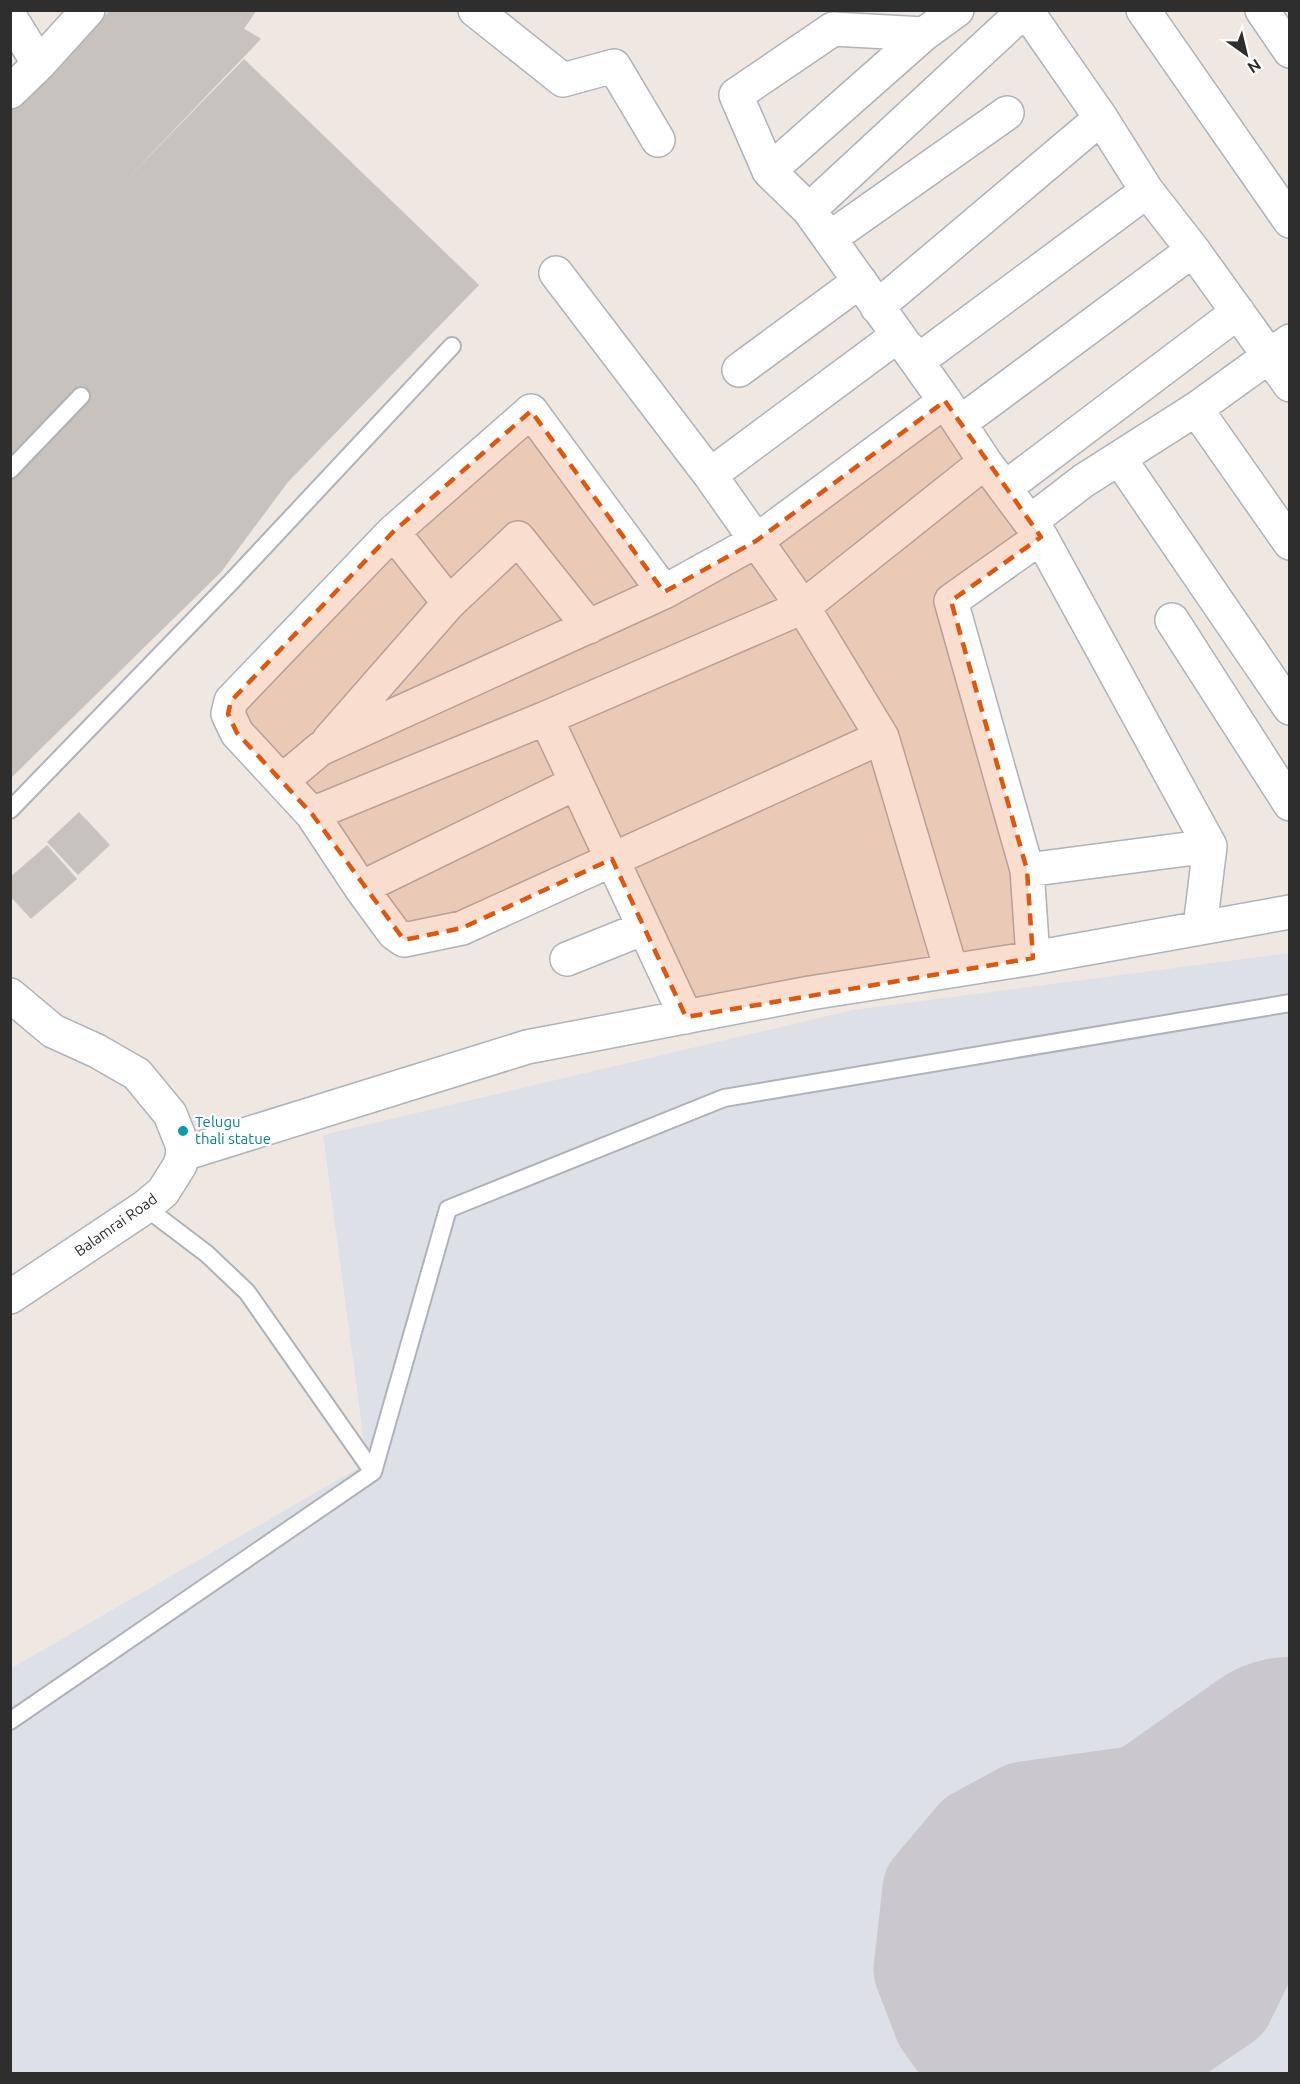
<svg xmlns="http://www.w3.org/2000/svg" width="1300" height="2084" viewBox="0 0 1300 2084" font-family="Ubuntu,sans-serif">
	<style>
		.airport { fill: #dde0e7 }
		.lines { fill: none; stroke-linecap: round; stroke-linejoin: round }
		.taxiway { stroke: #cac8cc; stroke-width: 99 }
		.runway { stroke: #cac8cc; stroke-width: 248 }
		.building { fill: #c7c2bd; stroke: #cac3bb; stroke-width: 1.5 }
		.service-casing { stroke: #aeb2b9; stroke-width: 20 }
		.minor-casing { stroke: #aeb2b9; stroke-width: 36 }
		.tertiary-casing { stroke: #aeb2b9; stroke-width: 36 }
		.service { stroke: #fff; stroke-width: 16 }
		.minor { stroke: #fff; stroke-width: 33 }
		.tertiary { stroke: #fff; stroke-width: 33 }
		.marked { fill: #df570e; fill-opacity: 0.2; stroke: #df570e; stroke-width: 4.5; stroke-dasharray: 12 8; stroke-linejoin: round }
		.culture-dot { fill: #0f9aa8; stroke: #fff; stroke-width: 2 }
		.labels { text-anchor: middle; stroke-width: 4.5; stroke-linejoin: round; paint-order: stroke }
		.culture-label { font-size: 15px; fill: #0d838f; stroke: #fff; text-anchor: start }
		.street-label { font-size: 15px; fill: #2e2e2e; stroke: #fff }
	</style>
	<rect width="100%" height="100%" fill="#eee7e2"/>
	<!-- airport -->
	<path class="airport" d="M1289 953V2073H11L10 1669 367 1463 323 1135 853 1010Z"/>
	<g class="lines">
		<!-- taxiway -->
		<path class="taxiway" d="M996 2074 974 2064 943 2022 923 1970 932 1889 976 1837 1024 1811 1189 1788 1284 1785
			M1118 2074 1225 2001 1245 1960 1290 1841"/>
		<!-- runway -->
		<path class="runway" d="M1032 1962 1290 1781"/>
	</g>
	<!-- building -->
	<path class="building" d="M111 10H256L243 29 260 39 10 300V112L52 74Z
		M244 60 478 285 287 482 221 571 10 778V300Z
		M79 813 109 845 78 874 48 842Z
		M47 846 76 879 31 918 10 895V878Z"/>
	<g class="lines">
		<!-- service casing -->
		<g class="service-casing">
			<path id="service" d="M10 470 81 396
				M10 810 232 581 452 346
				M145 1207 207 1254 247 1292 373 1472
				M10 1721 373 1472 448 1209 724 1098 1290 1003"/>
		</g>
		<!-- minor casing -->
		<g class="minor-casing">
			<path id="minor" d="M475 10 563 80 614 66 658 140
				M1026 10 1101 118 1147 191 1193 250 1290 385
				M1143 10 1290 221
				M1262 10 1290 51
				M10 17 39 64
				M10 92 39 64 88 10
				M769 171 736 95 833 29 924 34
				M809 210 1025 10
				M830 238 1007 113
				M556 273 710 475 803 607 882 737 951 970
				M877 307 1101 118
				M739 370 860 281
				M945 401 985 462 1041 537 1210 846 1200 927
				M946 404 961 422 1193 250
				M1196 409 1290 543
				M1119 458 1290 708
				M710 475 897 336 919 360 1147 191
				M1005 488 1238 312
				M393 532 449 603
				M664 592 531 411 393 532 231 701 228 714 237 733 312 814 361 888 394 933 404 940 462 928 882 737
				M1172 620 1290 804
				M329 740 449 603 518 538 589 627
				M282 781 320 749 664 592 756 541 945 401 809 210 769 171 924 34 957 10
				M312 814 546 718
				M1210 846 1027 870 951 601 1041 537 1031 521 1083 481 1196 409 1290 341
				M1027 870 1033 958
				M361 888 576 783
				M567 959 644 928
				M686 1017 546 718 803 607 985 462
				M183 1154 527 1047 810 993 1033 958 1290 912"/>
		</g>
		<!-- tertiary casing -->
		<g class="tertiary-casing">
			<path id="tertiary" d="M10 995 53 1031 97 1051 137 1074 170 1114 182 1144 183 1154 180 1165 163 1192 145 1207 10 1297"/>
		</g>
		<!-- service -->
		<use href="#service" class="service"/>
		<!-- minor -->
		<use href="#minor" class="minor"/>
		<!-- tertiary -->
		<use href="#tertiary" class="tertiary"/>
	</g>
	<!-- marked area -->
	<path class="marked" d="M945 401 1041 537 951 601 1027 870 1033 958 686 1017 612 859 462 928 404 940 312 814 237 733 228 714 231 701 393 532 531 411 664 592 756 541Z"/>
	<!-- markers -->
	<circle class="culture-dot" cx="183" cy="1131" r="6"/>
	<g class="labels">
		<!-- culture labels -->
		<g class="culture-label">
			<text x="195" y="1127">Telugu<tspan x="195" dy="17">thali statue</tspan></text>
		</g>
		<!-- street labels -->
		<g class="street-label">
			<text transform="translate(116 1225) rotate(-35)" y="5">Balamrai Road</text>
		</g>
	</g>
	<!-- border -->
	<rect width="1300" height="2084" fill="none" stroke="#2e2e2e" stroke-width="24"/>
	<!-- north arrow -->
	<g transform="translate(1246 54) rotate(146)" stroke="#ffffff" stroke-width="4.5" paint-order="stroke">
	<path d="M0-4.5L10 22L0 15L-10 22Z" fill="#2e2e2e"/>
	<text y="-9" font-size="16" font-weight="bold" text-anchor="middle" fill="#2e2e2e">N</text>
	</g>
</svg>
